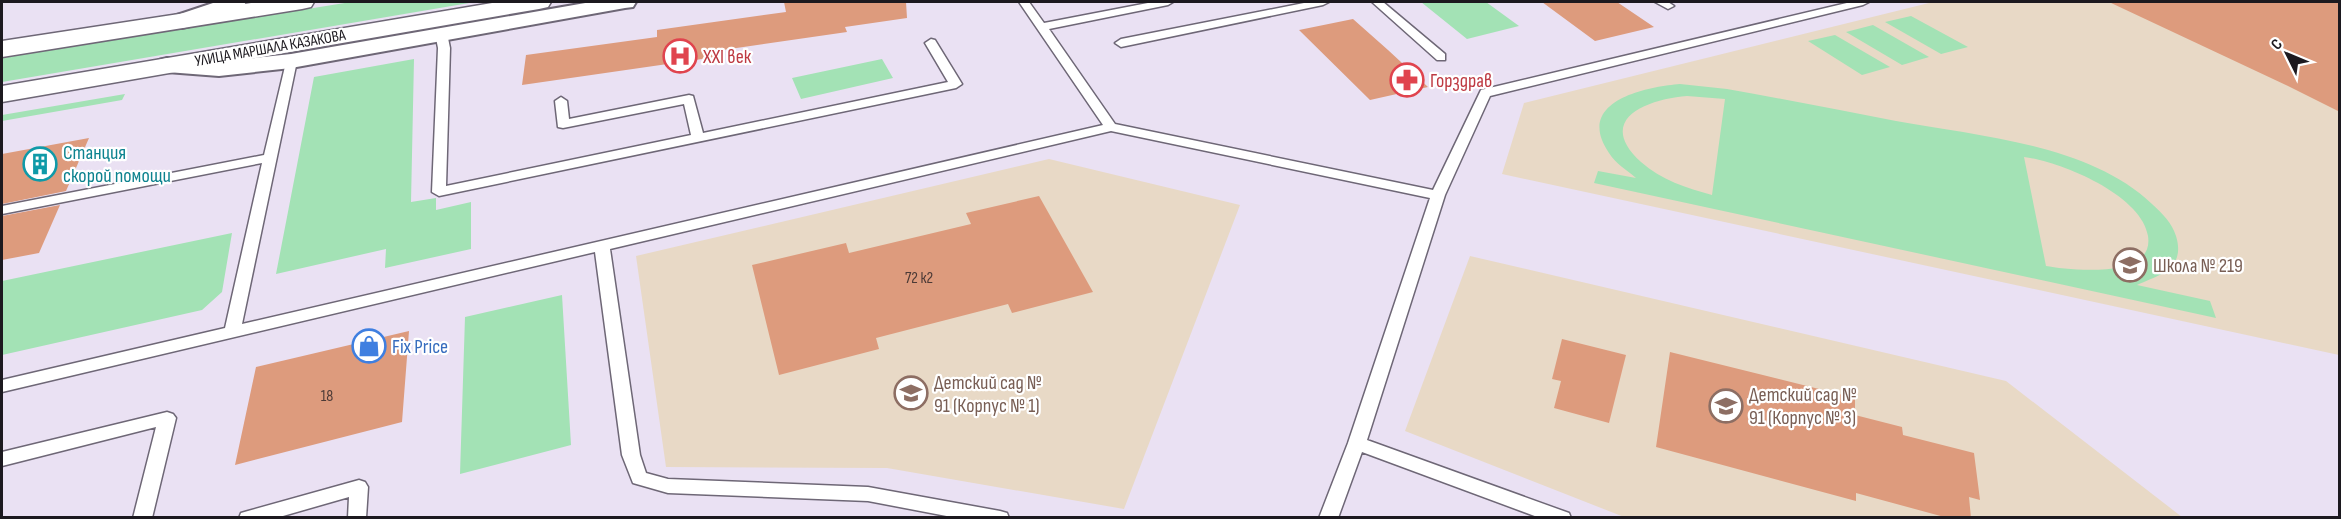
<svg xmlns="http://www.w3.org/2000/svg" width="2341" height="519" viewBox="0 0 2341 519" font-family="'Sofia Sans Condensed',sans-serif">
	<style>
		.education { fill: #e8d9c6 }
		.green { fill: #a3e2b5; fill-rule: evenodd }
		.building { fill: #dd9b7d }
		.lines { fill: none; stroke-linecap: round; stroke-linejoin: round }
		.service-casing { stroke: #6e6776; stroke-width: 3 }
		.minor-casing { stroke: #6e6776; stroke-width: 4 }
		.tertiary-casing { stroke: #6e6776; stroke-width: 3 }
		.service { fill: #fff; fill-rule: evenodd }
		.minor { fill: #fff; fill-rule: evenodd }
		.tertiary { fill: #fff; fill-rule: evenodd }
		.labels { text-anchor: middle; stroke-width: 4.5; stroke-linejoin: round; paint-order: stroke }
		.far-street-label { font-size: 16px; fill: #1c191f; stroke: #fff }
		.number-label { font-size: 16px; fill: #4c3a36 }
		.health-label { font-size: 20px; fill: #be3a42; stroke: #fff; text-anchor: start }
		.culture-label { font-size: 20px; fill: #0d838f; stroke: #fff; text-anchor: start }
		.education-label { font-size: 20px; fill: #785e54; stroke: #fff; text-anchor: start }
		.shop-label { font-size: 20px; fill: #366cbe; stroke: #fff; text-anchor: start }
	</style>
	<rect width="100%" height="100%" fill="#eae1f3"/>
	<!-- education -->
	<path class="education" d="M1933 2H2339V355L1502 174 1524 103Z
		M1049 159 1240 205 1124 509 887 468 666 467 636 256Z
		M1470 256 2006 381 2182 517H1624L1405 431Z"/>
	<!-- green -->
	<path class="green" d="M351 2H475L2 82V58Z
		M1421 2H1486L1519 26 1467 39Z
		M1911 16 1968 47 1941 54 1885 22Z
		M1873 25 1929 57 1902 65 1846 32Z
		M1835 35 1890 67 1862 75 1808 41Z
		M414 59 411 202 436 198V210L471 202V249L385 268 386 249 276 274 314 77Z
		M882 59 893 78 801 99 792 78Z
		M1680 84 1727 89C1783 99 1840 110 1896 121 1978 136 2089 144 2152 204 2162 213 2172 223 2176 236 2186 269 2159 275 2137 285L2210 301 2216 318 1594 183 1598 171 1636 178C1627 170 1616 164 1609 153 1574 102 1644 87 1680 84ZM1687 96 1725 99 1712 195C1687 188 1661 180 1641 162 1594 119 1648 99 1687 96ZM2024 157C2060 161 2142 195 2148 236 2155 280 2069 270 2046 266Z
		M125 94 122 100 2 121V115Z
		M232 233 222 292 202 310 2 355V281Z
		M562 295 571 445 460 474 465 317Z"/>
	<!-- building -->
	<path class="building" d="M784 2H906L907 18 845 27 847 32 716 51V57L522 85 526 55 657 37V30L786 12Z
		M1542 2H1617L1654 27 1595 41Z
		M2109 2H2340V112L2288 86Z
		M1353 19 1388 50 1428 87 1370 100 1299 30Z
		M89 138 66 191 2 204V154Z
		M1039 196 1093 292 1012 313 1008 304 876 338 879 349 779 375 752 265 846 243 849 253 971 224 966 213Z
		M60 205 39 253 2 260V216Z
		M409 331 402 422 235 465 256 367Z
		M1562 339 1626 355 1609 423 1554 408 1561 381 1552 379Z
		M1670 352 1855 398V415L1902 427 1903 435 1974 453 1980 500 1969 497 1971 518H1948L1856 493V501L1656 447Z"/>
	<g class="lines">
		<!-- service casing -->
		<g class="service-casing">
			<path id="service" d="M1019 2H1029L1044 23 1153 2H1173L1168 5 1049 29 1115 124 1433 190 1481 90 1851 2H1869L1863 5 1490 96 1445 195 1367 440 1569 513 1571 518H1540L1362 452 1338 518H1319L1348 443 1430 198 1111 131 610 249 640 455 646 473 668 479 868 487 1000 511 1007 513 1009 518H957L868 501 668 493 633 483 622 455 595 252 2 392V380L225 328 262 163 2 214V206L264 155 287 58 291 57 297 61 242 324 1103 125Z
				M1309 2H1329L1323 5 1121 47 1115 43 1121 39Z
				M1372 2H1383L1445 54V60H1437Z
				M1655 2H1668L1674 6 1668 9Z
				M441 29 447 33 450 48 446 186 691 135 684 104 563 128 558 127 555 101 561 97 567 101 569 119 689 95 693 96 703 133 948 82 925 43 931 39 935 40 962 84 956 88 439 196 432 192 438 48 435 33Z
				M167 412 173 414 176 418 152 518H133L156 427 2 466V452Z
				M359 480 365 482 368 487 366 518H348L349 497 276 518H239L241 513 248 511Z"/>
		</g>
		<!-- minor casing -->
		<g class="minor-casing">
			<path id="minor" d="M216 2H246L243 7 190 26 182 28 174 26 171 21 174 16Z
				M591 2H636L633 7 625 8 291 68 219 76 167 72 159 70 155 65 159 60 167 58 219 62 291 54Z"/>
		</g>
		<!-- tertiary casing -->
		<g class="tertiary-casing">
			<path id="tertiary" d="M257 2H314L311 7 302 9 2 57V41Z
				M498 2H551L548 7 539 9 2 102V86Z"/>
		</g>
		<!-- service -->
		<use href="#service" class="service"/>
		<!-- minor -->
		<use href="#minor" class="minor"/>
		<!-- tertiary -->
		<use href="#tertiary" class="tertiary"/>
	</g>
	<!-- icons -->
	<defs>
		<g id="hospital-ring" transform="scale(1.725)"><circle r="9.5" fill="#fff" stroke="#e0444e" stroke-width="1.5"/><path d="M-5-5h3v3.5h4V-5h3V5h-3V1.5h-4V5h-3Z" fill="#e0444e"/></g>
		<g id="pharmacy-ring" transform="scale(1.725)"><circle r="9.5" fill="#fff" stroke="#e0444e" stroke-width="1.5"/><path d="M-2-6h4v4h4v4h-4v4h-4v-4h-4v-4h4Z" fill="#e0444e"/></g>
		<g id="building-ring" transform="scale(1.725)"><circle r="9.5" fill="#fff" stroke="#0f9aa8" stroke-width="1.5"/><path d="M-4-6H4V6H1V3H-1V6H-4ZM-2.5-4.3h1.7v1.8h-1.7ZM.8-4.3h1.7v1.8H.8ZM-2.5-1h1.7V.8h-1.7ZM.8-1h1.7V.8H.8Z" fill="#0f9aa8"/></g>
		<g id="school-ring" transform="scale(1.725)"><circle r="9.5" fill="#fff" stroke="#8d6e63" stroke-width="1.5"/><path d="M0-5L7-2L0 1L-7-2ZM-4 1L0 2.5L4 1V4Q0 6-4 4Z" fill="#8d6e63"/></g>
		<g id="shop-ring" transform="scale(1.725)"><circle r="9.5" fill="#fff" stroke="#3f7fe0" stroke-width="1.5"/><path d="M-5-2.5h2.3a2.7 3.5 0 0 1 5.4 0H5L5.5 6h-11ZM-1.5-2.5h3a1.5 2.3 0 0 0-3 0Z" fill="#3f7fe0"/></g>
	</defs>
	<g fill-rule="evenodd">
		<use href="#hospital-ring" x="680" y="56"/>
		<use href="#pharmacy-ring" x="1407" y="80"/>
		<use href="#building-ring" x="40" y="164"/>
		<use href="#school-ring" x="2130" y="265"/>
		<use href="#shop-ring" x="369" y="346"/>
		<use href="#school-ring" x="911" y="393"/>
		<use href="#school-ring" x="1726" y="406"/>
	</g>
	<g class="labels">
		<!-- far-street labels -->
		<g class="far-street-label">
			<text transform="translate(270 47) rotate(-10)" y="6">УЛИЦА МАРШАЛА КАЗАКОВА</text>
		</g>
		<!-- number labels -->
		<g class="number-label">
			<text x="919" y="283">72 к2</text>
			<text x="327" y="401">18</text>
		</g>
		<!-- health labels -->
		<g class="health-label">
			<text x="703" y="63">XXI век</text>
			<text x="1430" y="87">Горздрав</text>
		</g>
		<!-- culture labels -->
		<g class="culture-label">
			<text x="63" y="159">Станция<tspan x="63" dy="23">скорой помощи</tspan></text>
		</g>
		<!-- education labels -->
		<g class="education-label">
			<text x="2153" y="272">Школа № 219</text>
			<text x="934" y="389">Детский сад №<tspan x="934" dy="23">91 (Корпус № 1)</tspan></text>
			<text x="1749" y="401">Детский сад №<tspan x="1749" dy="23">91 (Корпус № 3)</tspan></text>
		</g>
		<!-- shop labels -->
		<g class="shop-label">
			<text x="392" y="353">Fix Price</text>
		</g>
	</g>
	<!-- border -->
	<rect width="2341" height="519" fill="none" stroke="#1c191f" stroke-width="6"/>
	<!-- north arrow -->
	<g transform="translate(2287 54) rotate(313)" stroke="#ffffff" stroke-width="4.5" paint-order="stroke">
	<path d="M0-4.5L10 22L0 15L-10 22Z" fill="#1c191f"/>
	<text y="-9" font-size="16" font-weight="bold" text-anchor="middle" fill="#1c191f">С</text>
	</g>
</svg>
